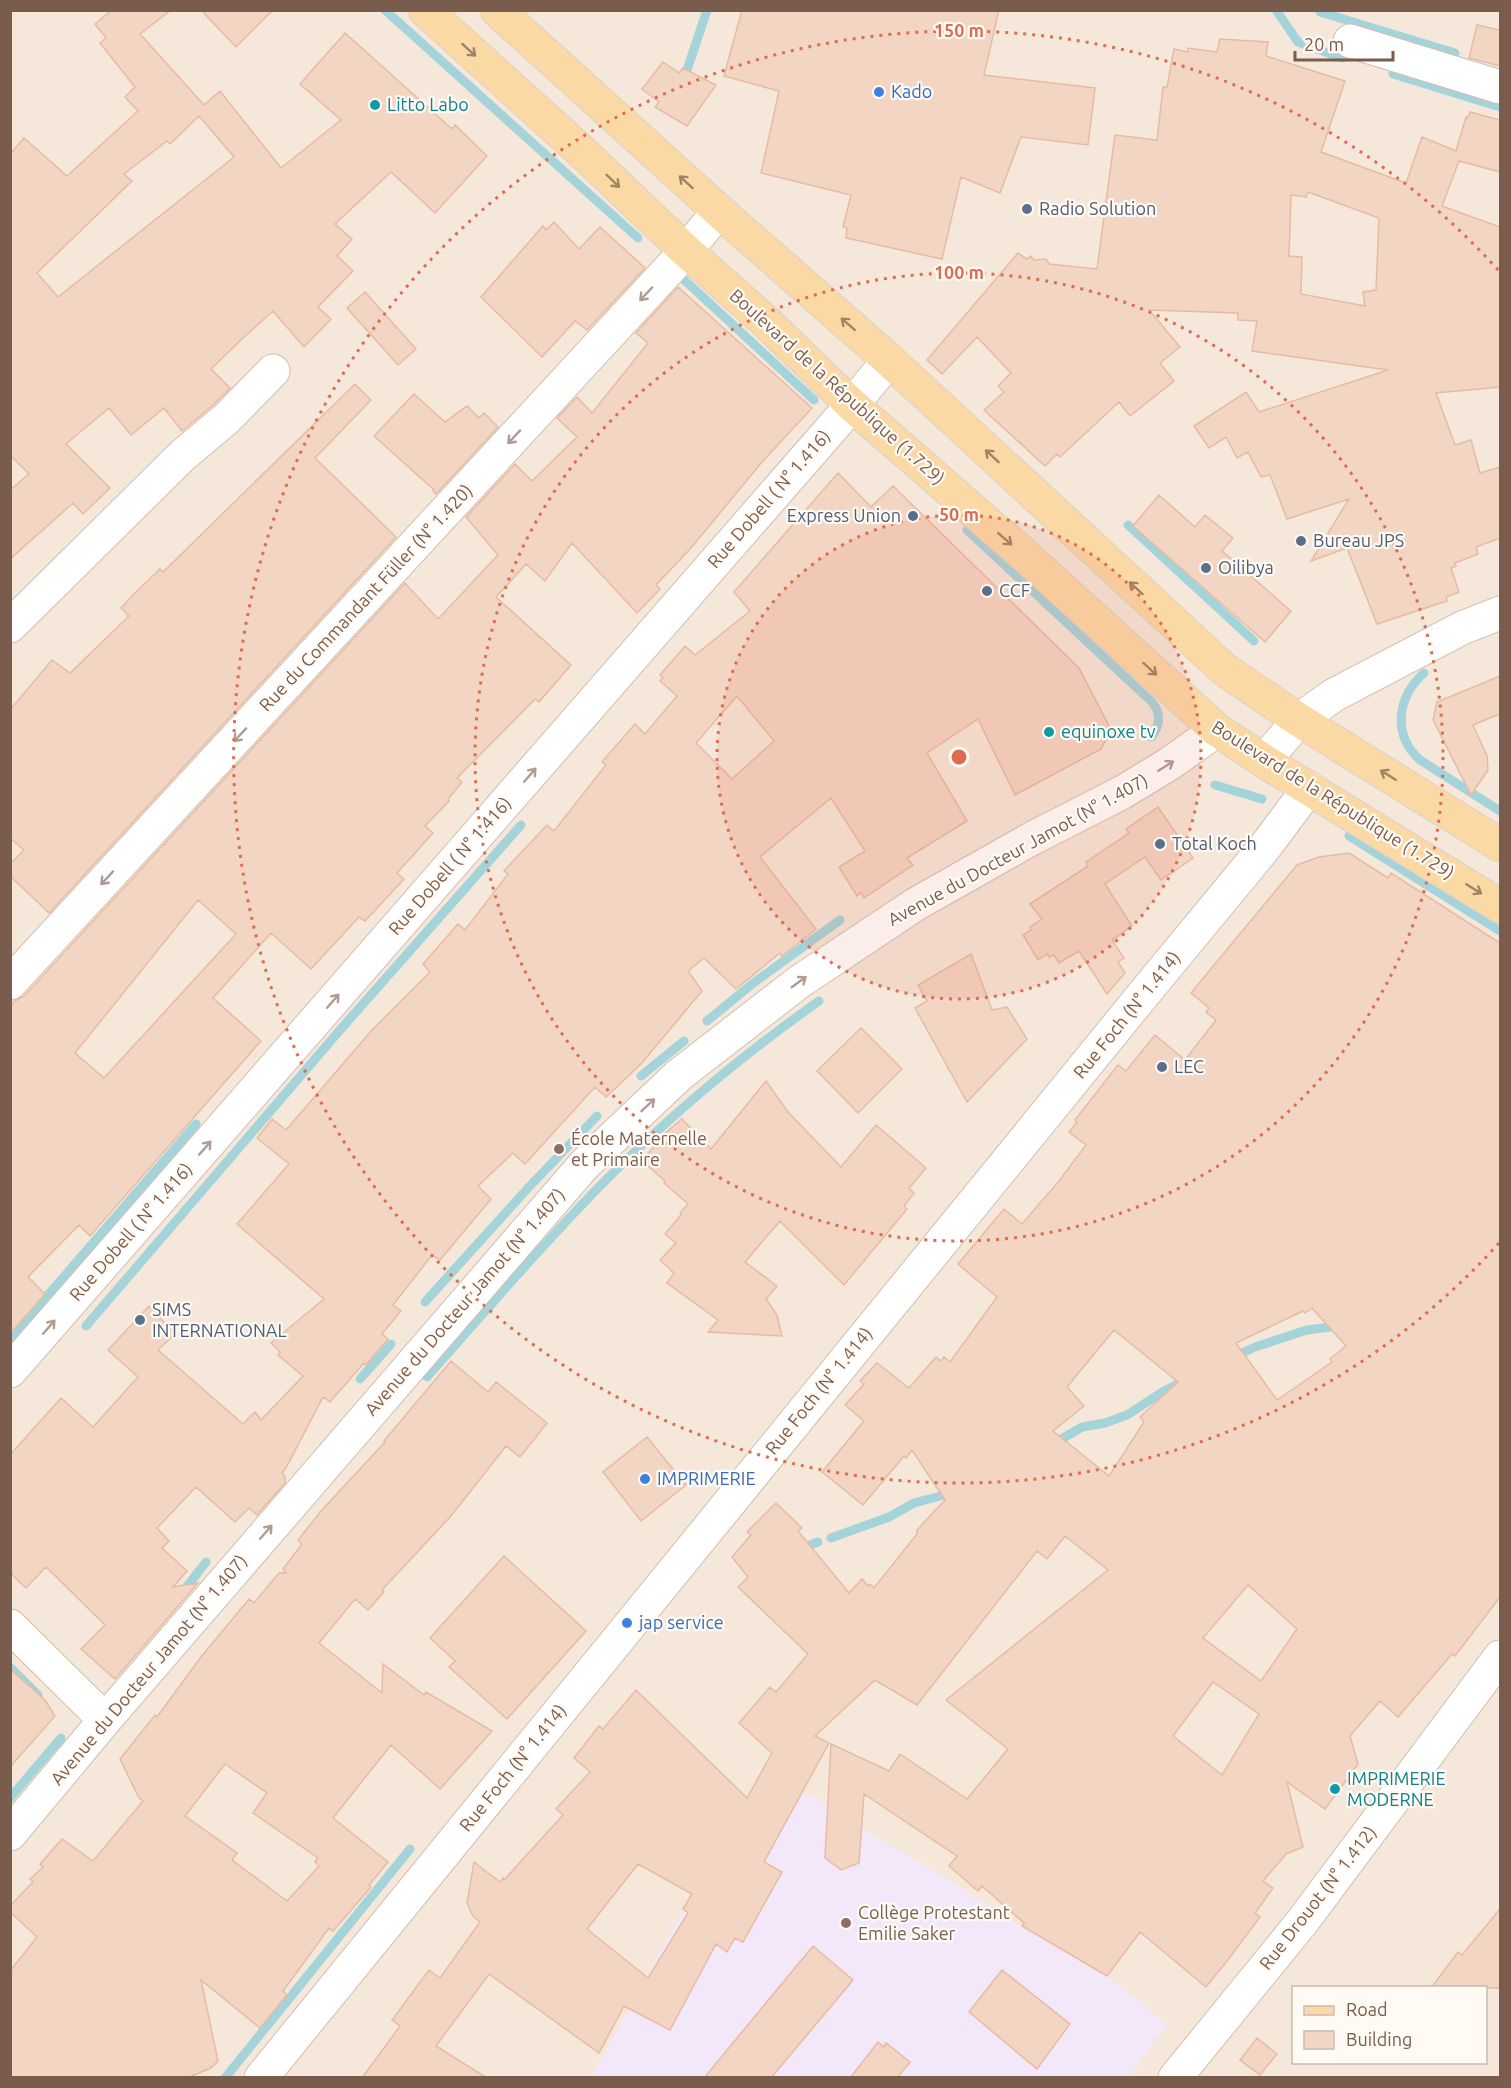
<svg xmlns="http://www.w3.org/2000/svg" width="1511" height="2088" viewBox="0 0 1511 2088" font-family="Ubuntu,sans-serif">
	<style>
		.residential { fill: #f5e8da; fill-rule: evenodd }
		.education { fill: #f3e8fa }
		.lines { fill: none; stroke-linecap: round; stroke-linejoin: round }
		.stream { stroke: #a5d3da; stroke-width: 9 }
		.building { fill: #f3d5c3; stroke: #e6bba3; stroke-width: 1.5; fill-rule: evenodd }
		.minor-casing { stroke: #d1beb0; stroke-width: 35 }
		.secondary-casing { stroke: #d6c0b0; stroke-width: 35 }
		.primary-casing { stroke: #dad1cd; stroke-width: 35 }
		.minor { stroke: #fff; stroke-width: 33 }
		.secondary { stroke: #fff; stroke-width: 33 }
		.primary { stroke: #fbd9a5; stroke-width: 33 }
		.oneway { stroke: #a18267 }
		.oneway2 { stroke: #af9d94 }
		.ring { fill: none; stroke: #dc6d51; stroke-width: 3; stroke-dasharray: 3 6 }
		.shop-dot { fill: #3f7fe0; stroke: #fffaf3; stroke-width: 2 }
		.culture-dot { fill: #0f9aa8; stroke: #fffaf3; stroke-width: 2 }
		.service-dot { fill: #5c6f8a; stroke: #fffaf3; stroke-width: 2 }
		.education-dot { fill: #8d6e63; stroke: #fffaf3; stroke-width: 2 }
		.labels { text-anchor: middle; stroke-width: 4.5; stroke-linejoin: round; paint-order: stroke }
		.shop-label { font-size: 18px; fill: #366cbe; stroke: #fffaf3; text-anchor: start }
		.culture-label { font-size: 18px; fill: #0d838f; stroke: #fffaf3; text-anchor: start }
		.service-label { font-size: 18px; fill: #4e5e75; stroke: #fffaf3; text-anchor: start }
		.street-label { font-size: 18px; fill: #7a5c4d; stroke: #fffaf3 }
		.education-label { font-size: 18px; fill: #785e54; stroke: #fffaf3; text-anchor: start }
		.centre { fill: #dc6d51; stroke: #fffaf3; stroke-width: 3 }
		.ring-label { font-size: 18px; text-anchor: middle; font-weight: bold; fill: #dc6d51; stroke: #fffaf3; stroke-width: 4.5; stroke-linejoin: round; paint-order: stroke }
	</style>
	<rect width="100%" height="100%" fill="#fdf6ec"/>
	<!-- residential -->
	<path class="residential" d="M11 11H1500V2077L11 2078ZM1294 1988H1486V2062H1294Z"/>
	<!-- education -->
	<path class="education" d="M765 1773 827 1804 826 1807 961 1887 973 1897 1084 1963 1085 1961 1107 1976 1168 2025 1128 2077 591 2078 677 1920Z"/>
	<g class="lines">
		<!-- stream -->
		<path class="stream" d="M385 10 638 238
			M1276 10 1298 42 1342 58
			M1320 12 1455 53
			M687 70 707 10
			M1393 74 1500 107
			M679 275 814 400
			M1128 525 1254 641
			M967 530 1152 702C1161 713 1161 725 1151 737
			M1424 673C1397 697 1392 735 1420 760L1500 811
			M1215 785 1262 799
			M1349 836 1500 931
			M707 1021 752 984 840 920
			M641 1076 684 1041
			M425 1302 528 1188 597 1116
			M86 1326 340 1030 521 825
			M10 1339 196 1124
			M1232 1358 1255 1347 1307 1330 1339 1326
			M427 1377C484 1313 539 1248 599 1187 666 1119 741 1056 819 1001
			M360 1379 391 1344
			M1053 1444 1082 1427 1105 1423 1127 1415 1164 1391 1182 1382
			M831 1538 889 1517 914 1503 952 1493
			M799 1549 818 1542
			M182 1593 206 1562
			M10 1667 38 1695
			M10 1798 61 1738
			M225 2078 410 1849"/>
	</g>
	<!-- building -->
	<path class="building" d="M112 10H171L140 34 204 105 220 91 281 168 341 120 300 84 345 33 452 129 455 125 487 156 435 213 391 172 335 224 352 239 337 256 353 271 318 307 331 319 304 347 273 311 244 337 211 369 230 388 213 405 182 431 164 408 131 435 109 408 66 444 110 488 83 514 73 503 10 559V490L29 474 10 455V154L24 138 67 176 138 111 125 97 135 87 100 43 106 38 95 24ZM199 116 234 157 58 297 37 273 132 181 124 174 167 141 170 144Z
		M201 10H273L236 47Z
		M742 10H999L984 75 1095 88 1088 145 1021 137 1000 193 961 177 942 259 846 238 847 228 843 227 851 195 761 173 779 91 724 76Z
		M1477 25 1500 30V66L1469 58Z
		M1220 39 1268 42 1266 56 1345 81 1321 152 1406 183 1422 137 1456 151 1466 117 1468 118 1470 112 1500 120V172L1459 161 1442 206 1500 227V387L1436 393 1455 445 1471 440 1480 473 1500 467V538L1476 547 1478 554 1455 563 1456 566 1451 568 1459 592 1446 597 1447 601 1377 624 1347 548 1311 561 1349 499 1287 519 1270 475 1261 477 1248 452 1237 458 1226 437 1209 448 1194 426 1246 392 1259 412 1388 370 1252 351 1257 321 1238 320V313L1149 310 1180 347 1160 363 1174 381 1130 416 1119 402 1060 457 1057 454 1045 466 984 410 1004 392 998 386 1011 373 977 337 942 374 927 360 1018 253 1027 259 1031 256 1034 260 1046 259 1049 264 1097 269 1115 135 1157 140 1163 87H1167L1174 49 1188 52V48L1217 52ZM1308 192 1379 218 1376 290 1363 292 1365 306 1301 294 1302 257 1289 256 1291 195 1306 197Z
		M663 62 679 73 683 68 716 85 687 126 655 107 659 102 642 89Z
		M554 222 579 249 600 227 645 268 587 330 575 321 542 357 481 297 543 226 546 230Z
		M678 287 812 408 762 462 691 548 656 585 660 589 637 613 572 543 545 581 526 564 496 597 571 665 539 702 535 699 457 778 462 782 448 799 449 801 425 826 433 833 397 873 404 879 365 921 359 917 311 969 271 933 213 998 261 1041 90 1236 79 1225 28 1277 45 1294 10 1334V1007L15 1001 24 996 405 583 438 619 498 555 466 517 515 464 532 481 577 437 557 418 577 397 592 413 648 343 636 333ZM198 900 236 934 104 1078 75 1053Z
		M365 292 416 349 398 365 347 308Z
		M355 384 371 400 315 458 396 537 49 913 10 876V864L24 850 10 838V710L52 660 70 673 129 616 121 608 136 592 160 569 163 572Z
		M414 394 445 422 467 406 479 418 484 413 498 427 436 494 433 491 434 490 374 436Z
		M838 473 871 507 893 486 1079 668 1111 730 1101 749 1015 795 978 719 927 753 967 821 907 858 913 865 864 898 861 892 857 896 839 867 865 851 831 798 760 857 816 929 782 956 780 953 736 989 704 958 688 971 702 991 641 1064 606 1097 595 1087 525 1164 513 1153 478 1186 491 1199 440 1260 432 1255 393 1305 401 1311 382 1334 388 1339 366 1365 364 1363 330 1402 323 1397 287 1466 282 1473 285 1476V1483L257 1515 249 1508 235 1522 196 1487 157 1528 169 1541 162 1548 187 1571 173 1587 198 1583 115 1679 81 1649 105 1625 46 1567 26 1588 10 1573V1455L61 1398 93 1427 138 1377 108 1350 149 1306 175 1334 158 1350 243 1424 255 1412 261 1420 303 1376 278 1355 280 1352 271 1343 324 1299 237 1224 289 1164 257 1138 272 1119 286 1130 372 1030 430 972 423 964 458 924 465 930 508 874 504 871 547 825 554 831 606 765 602 762 635 724 645 734 677 696 660 681 663 678 660 675 685 646 695 655 750 611 734 592ZM737 696 774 741 732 779 696 743Z
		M1159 495 1195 527 1205 515 1233 538 1222 551 1291 611 1265 642 1133 526Z
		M1500 676V714L1473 725 1487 756 1488 770 1471 795 1433 720 1437 702Z
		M1158 807 1193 858 1161 880 1145 857 1105 884 1132 926 1112 940 1124 958 1118 962 1125 973 1107 994 1079 951 1059 963 1054 955 1049 957 1047 954 1038 960 1023 935 1031 930 1030 927 1042 919 1030 904 1088 866 1086 862 1129 833 1126 829Z
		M1349 853 1388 878 1391 873 1500 943V1597L1455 1656 1452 1654 1398 1717 1380 1701 1350 1736 1358 1764 1325 1809 1287 1782 1303 1847 1286 1854 1263 1881 1273 1888 1255 1913 1260 1917 1227 1961 1206 1987 1140 1932 1107 1976 1022 1926 1024 1923 982 1886 978 1891 949 1866 957 1856 864 1794 859 1863 841 1870 825 1858 831 1744 889 1771 900 1754 967 1799 1008 1749 946 1700 1108 1570 1065 1536 1047 1559 1037 1551 917 1705 875 1680 815 1736 829 1743 764 1862 782 1872 743 1942 735 1938 727 1952 716 1944 670 2030 624 2006 599 2053 489 1974 436 2046 487 2078H362L400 2026 392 2020 429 1970 440 1978 480 1922 473 1916 467 1903 474 1862 500 1882 503 1878 504 1880 563 1815 556 1809 590 1772 574 1758 599 1726 603 1729 636 1690 747 1798 772 1753 739 1723 770 1687 776 1692 808 1654 738 1587 748 1577 732 1557 751 1535 747 1532 776 1503 802 1528 798 1531 849 1593 862 1579 868 1586 870 1584 874 1588 917 1534V1530L945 1500 912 1450 906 1458 904 1456 863 1505 822 1472 864 1421 845 1405 864 1384 860 1381 877 1363 909 1388 936 1357 941 1361 944 1357 950 1362 997 1297 958 1264 1004 1209 1022 1224 1059 1181 1086 1145 1069 1132 1077 1122 1075 1120 1118 1065 1126 1071 1155 1035 1185 1060 1216 1020 1206 1012 1209 1008 1191 993 1297 865 1319 857ZM1312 1308 1346 1346 1330 1359 1332 1362 1277 1400 1236 1343 1303 1311 1305 1313ZM1114 1330 1178 1382 1140 1417 1144 1422 1109 1476 1053 1431 1084 1406 1067 1387ZM1248 1585 1297 1629 1261 1681 1203 1638ZM1213 1682 1259 1714 1222 1775 1173 1736ZM638 1864 692 1894 683 1909 688 1913 648 1978 587 1929Z
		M971 954 992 1010 1007 1007 1027 1039 967 1102 915 1008 927 1001 918 985Z
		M861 1028 902 1069 858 1113 817 1071Z
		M766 1081 788 1112 841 1167 876 1125 926 1168 909 1188 914 1193 904 1206 907 1209 844 1285 780 1221 745 1262 777 1286 766 1299 777 1315 782 1336 708 1332 718 1320 667 1283 674 1273 660 1260 676 1243 665 1234 681 1215 680 1213 688 1204 664 1183 665 1181 642 1161 664 1134 682 1119 711 1149Z
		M451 1361 488 1392 496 1382 547 1423 520 1457 506 1446 451 1516 382 1590 384 1592 368 1610 355 1599 319 1643 382 1693 383 1664 424 1695 426 1692 492 1731 440 1789 391 1745 333 1818 388 1862 369 1885 371 1887 333 1931 329 1928 283 1991 287 1995 260 2028 201 1980 218 2061 211 2068 187 2078H10V1971L37 1937 10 1912V1906L33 1882 30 1879 43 1867 40 1864 62 1839 93 1861 143 1801 139 1798 120 1759 155 1715 157 1717 201 1657 249 1599 254 1603 279 1573H286L283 1569 302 1544 298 1540 322 1510 385 1442 384 1441ZM225 1764 267 1793 253 1813 318 1858 315 1862 319 1866 287 1901 232 1860 237 1853 185 1816Z
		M647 1437 686 1485 641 1521 603 1472Z
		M504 1556 586 1631 507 1719 449 1667 455 1661 430 1638Z
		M10 1669 45 1700 55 1716 10 1767Z
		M1500 1909V1988H1431L1458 1952 1462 1955Z
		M813 1946 853 1980 771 2078H704Z
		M1002 1970 1070 2024 1037 2069 969 2012Z
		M1257 2038 1277 2054 1260 2075 1240 2060Z
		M878 2042 884 2047 886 2043 910 2062 897 2078H850Z"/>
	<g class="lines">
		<!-- minor casing -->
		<g class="minor-casing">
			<path id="minor" d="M1350 41 1500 87
				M10 626 183 455 226 419 273 371
				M10 983 686 251 719 211
				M10 1371 852 405 889 360
				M10 1626 105 1720
				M10 1834 105 1720 584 1165 679 1075 799 982 916 904 1031 839 1123 792 1169 764 1217 730
				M261 2078 1142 996 1265 847 1309 788
				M1175 2078 1302 1922 1500 1657"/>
		</g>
		<!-- secondary casing -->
		<g class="secondary-casing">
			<path id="secondary" d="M1264 761 1299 720 1334 695 1462 628 1500 613"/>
		</g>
		<!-- primary casing -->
		<g class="primary-casing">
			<path id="primary" d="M425 10 580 150 686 251 764 320 852 405 1023 554 1217 730 1264 761 1500 906
				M497 10 719 211 889 360 1225 670 1299 720 1500 845"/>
		</g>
		<!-- minor -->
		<use href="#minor" class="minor"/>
		<!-- secondary -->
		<use href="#secondary" class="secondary"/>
		<!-- primary -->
		<use href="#primary" class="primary"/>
	</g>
	<!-- one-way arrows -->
	<defs><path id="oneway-shaft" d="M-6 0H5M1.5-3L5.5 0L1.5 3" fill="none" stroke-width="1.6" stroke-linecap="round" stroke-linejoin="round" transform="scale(1.5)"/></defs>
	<g class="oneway">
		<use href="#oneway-shaft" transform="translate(469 50) rotate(42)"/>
		<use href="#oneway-shaft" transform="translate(613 181) rotate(44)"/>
		<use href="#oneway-shaft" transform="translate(686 182) rotate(-138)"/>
		<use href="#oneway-shaft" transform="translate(848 324) rotate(-139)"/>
		<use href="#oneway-shaft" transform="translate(992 456) rotate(-137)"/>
		<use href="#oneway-shaft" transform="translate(1005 539) rotate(41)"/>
		<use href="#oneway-shaft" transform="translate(1136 588) rotate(-137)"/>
		<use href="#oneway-shaft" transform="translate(1150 669) rotate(42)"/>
		<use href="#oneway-shaft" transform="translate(1388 775) rotate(-148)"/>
		<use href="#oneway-shaft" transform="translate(1474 889) rotate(32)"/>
	</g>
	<g class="oneway2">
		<use href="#oneway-shaft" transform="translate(646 294) rotate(133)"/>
		<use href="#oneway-shaft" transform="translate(514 437) rotate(133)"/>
		<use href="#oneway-shaft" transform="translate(240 735) rotate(133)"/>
		<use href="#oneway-shaft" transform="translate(1166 766) rotate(-32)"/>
		<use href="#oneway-shaft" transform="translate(530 775) rotate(-49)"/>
		<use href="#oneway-shaft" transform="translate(107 878) rotate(133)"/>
		<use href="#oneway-shaft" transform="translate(799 982) rotate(-36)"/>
		<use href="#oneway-shaft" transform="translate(333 1001) rotate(-49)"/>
		<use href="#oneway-shaft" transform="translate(648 1105) rotate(-43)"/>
		<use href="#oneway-shaft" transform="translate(205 1148) rotate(-49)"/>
		<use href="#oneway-shaft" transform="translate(49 1327) rotate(-49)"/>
		<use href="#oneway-shaft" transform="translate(266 1532) rotate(-49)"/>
	</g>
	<!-- distance rings -->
	<circle cx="959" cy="757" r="242" fill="#dc6d51" fill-opacity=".12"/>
	<g class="ring">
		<circle cx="959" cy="757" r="242"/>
		<circle cx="959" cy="757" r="484"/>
		<path d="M1499 1243A726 726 0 1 1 1499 271"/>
	</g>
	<!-- markers -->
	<g class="shop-dot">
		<circle cx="879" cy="92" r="6"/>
		<circle cx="645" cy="1479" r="6"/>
		<circle cx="627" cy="1623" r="6"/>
	</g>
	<g class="culture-dot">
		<circle cx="375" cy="105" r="6"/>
		<circle cx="1049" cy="732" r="6"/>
		<circle cx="1335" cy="1789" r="6"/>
	</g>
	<g class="service-dot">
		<circle cx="1027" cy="209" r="6"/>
		<circle cx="913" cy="516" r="6"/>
		<circle cx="1301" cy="541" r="6"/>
		<circle cx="1206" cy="568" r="6"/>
		<circle cx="987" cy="591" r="6"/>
		<circle cx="1160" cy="844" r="6"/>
		<circle cx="1162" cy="1067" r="6"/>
		<circle cx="140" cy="1320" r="6"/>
	</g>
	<g class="education-dot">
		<circle cx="559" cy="1149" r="6"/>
		<circle cx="846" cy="1923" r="6"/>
	</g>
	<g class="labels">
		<!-- shop labels -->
		<g class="shop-label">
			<text x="891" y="98">Kado</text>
			<text x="657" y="1485">IMPRIMERIE</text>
			<text x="639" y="1629">jap service</text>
		</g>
		<!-- culture labels -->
		<g class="culture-label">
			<text x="387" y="111">Litto Labo</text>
			<text x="1061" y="738">equinoxe tv</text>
			<text x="1347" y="1785">IMPRIMERIE<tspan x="1347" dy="21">MODERNE</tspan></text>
		</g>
		<!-- service labels -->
		<g class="service-label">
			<text x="1039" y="215">Radio Solution</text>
			<text x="901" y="522" text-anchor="end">Express Union</text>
			<text x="1313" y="547">Bureau JPS</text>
			<text x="1218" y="574">Oilibya</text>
			<text x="999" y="597">CCF</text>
			<text x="1172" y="850">Total Koch</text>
			<text x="1174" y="1073">LEC</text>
			<text x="152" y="1316">SIMS<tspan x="152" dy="21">INTERNATIONAL</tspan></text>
		</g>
		<!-- street labels -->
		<g class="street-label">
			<text transform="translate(837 387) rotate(42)" y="6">Boulevard de la République (1.729)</text>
			<text transform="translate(769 499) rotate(-49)" y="6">Rue Dobell ( N° 1.416)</text>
			<text transform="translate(366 598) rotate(-47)" y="6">Rue du Commandant Füller (N° 1.420)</text>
			<text transform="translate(1333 800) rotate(32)" y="6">Boulevard de la République (1.729)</text>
			<text transform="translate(1018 850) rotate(-29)" y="6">Avenue du Docteur Jamot (N° 1.407)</text>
			<text transform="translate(450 866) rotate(-49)" y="6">Rue Dobell ( N° 1.416)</text>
			<text transform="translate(1127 1015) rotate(-51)" y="6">Rue Foch (N° 1.414)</text>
			<text transform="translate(131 1232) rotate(-49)" y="6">Rue Dobell ( N° 1.416)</text>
			<text transform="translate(465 1302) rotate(-49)" y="6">Avenue du Docteur Jamot (N° 1.407)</text>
			<text transform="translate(819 1391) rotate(-51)" y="6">Rue Foch (N° 1.414)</text>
			<text transform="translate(149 1670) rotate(-50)" y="6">Avenue du Docteur Jamot (N° 1.407)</text>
			<text transform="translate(513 1768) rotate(-51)" y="6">Rue Foch (N° 1.414)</text>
			<text transform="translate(1318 1898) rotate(-52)" y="6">Rue Drouot (N° 1.412)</text>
		</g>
		<!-- education labels -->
		<g class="education-label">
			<text x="571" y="1145">École Maternelle<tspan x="571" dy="21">et Primaire</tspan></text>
			<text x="858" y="1919">Collège Protestant<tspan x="858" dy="21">Emilie Saker</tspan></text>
		</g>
	</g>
	<circle cx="959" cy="757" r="9" class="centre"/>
	<g class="ring-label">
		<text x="959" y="37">150 m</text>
		<text x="959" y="279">100 m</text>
		<text x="959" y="521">50 m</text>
	</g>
	<!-- border -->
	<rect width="1511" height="2088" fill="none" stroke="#7a5c4d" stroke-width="24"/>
	<!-- legend -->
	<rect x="1292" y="1986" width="195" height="78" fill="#fffaf3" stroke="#cabbb1" stroke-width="1.5"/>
	<rect x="1304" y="2006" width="30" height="9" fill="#fbd9a5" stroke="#cabbb1" stroke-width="1.5"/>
	<text x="1346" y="2016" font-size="18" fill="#7a5c4d">Road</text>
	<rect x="1304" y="2031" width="30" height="18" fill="#f3d5c3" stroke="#cabbb1" stroke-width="1.5"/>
	<text x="1346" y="2046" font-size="18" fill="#7a5c4d">Building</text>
	<!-- scale -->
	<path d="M1295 51v9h98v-9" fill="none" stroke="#7a5c4d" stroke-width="3"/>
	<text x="1304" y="51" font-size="18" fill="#7a5c4d" stroke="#fffaf3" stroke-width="4.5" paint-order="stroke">20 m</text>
</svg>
